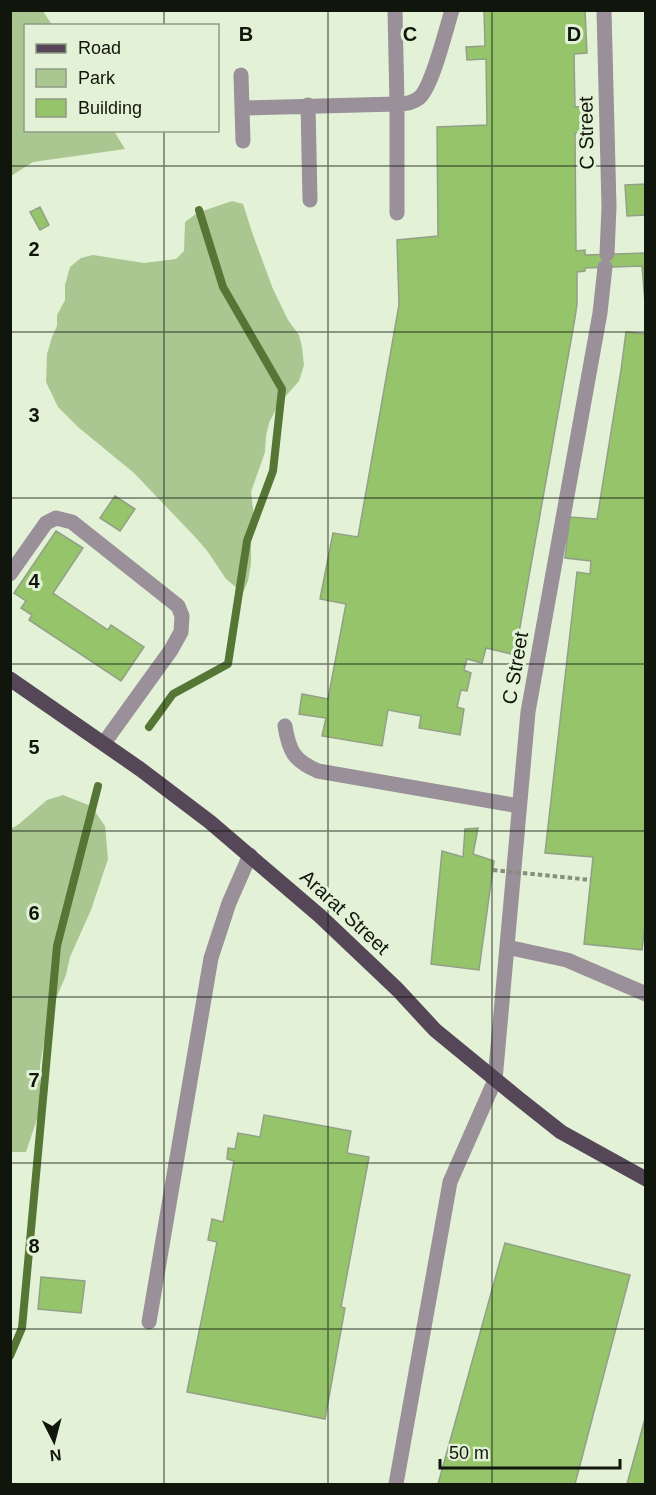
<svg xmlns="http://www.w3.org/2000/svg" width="656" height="1495" viewBox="0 0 656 1495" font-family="Helvetica,sans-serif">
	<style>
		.green { fill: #aac792 }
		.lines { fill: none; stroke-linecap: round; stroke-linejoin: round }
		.stream { stroke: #557635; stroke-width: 8 }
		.building { fill: #95c46a; stroke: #92a087; stroke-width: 1.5 }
		.minor { stroke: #99909a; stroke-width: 15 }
		.major { stroke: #554758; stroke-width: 15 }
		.path-bridge { stroke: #85907d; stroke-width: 4; stroke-dasharray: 4.5 3; stroke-linecap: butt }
		.grid { fill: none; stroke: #10160c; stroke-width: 1.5; stroke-opacity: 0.55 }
		.labels { text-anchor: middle; stroke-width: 6; stroke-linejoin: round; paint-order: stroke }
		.street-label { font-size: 20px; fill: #10160c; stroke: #e3f2d7 }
		.grid-label { font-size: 20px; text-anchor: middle; font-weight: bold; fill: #10160c; stroke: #e3f2d7; stroke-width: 6; stroke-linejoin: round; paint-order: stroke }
	</style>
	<rect width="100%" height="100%" fill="#e3f2d7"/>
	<!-- green -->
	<path class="green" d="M11 10 43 11 52 25 26 26V130L114 131 125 149 33 162 11 176Z
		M232 201 243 204 253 235 273 289 288 320 299 335 302 347 304 365 299 381 278 405 269 423 266 436 265 452 251 492 254 517 251 535V564L248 581 243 593 226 579 208 552 197 539 134 473 78 427 58 407 46 382 47 354 52 337 57 326V315L65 300V285L70 267 81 258 93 255 144 263 176 259 184 251 185 222 197 213Z
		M63 795 91 806 105 826 108 859 91 910 70 957 66 975 49 1015 40 1065V1110L26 1152H11V829L19 824 47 800Z"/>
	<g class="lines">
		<!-- stream -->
		<path class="stream" d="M149 727 173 694 228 664 247 541 273 471 282 389 223 287 199 210
			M10 1356 22 1328 57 946 98 786"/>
	</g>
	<!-- building -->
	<path class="building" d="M484 10H585L587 53 574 54 575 107 587 106 588 132 575 133 576 251 585 250V255L646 253V315L642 266 585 268V271L577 272V304L575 318 515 655 486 648 482 663 467 659 464 670 471 673 467 691 461 690 457 707 464 709 460 735 419 728 421 716 388 710 382 746 322 736 326 718 299 714 302 694 328 699 346 604 320 599 333 533 358 537 399 305 397 240 438 236 437 127 487 125 486 59 467 60 466 47 485 46Z
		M646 184V215L627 216 625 185Z
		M40 207 49 225 40 230 30 212Z
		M626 332 646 334V915L642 950 584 944 593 857 545 853 577 572 590 574 591 561 565 558 570 517 597 519 621 370Z
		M115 496 135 509 120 531 100 518Z
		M56 531 83 548 53 593 108 630 111 625 144 647 121 681 29 620 32 615 21 608 26 601 14 593Z
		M478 828 473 854 494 861 479 970 431 964 442 851 463 857 465 829Z
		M264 1115 351 1131 347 1153 369 1157 341 1307 345 1308 325 1419 187 1392 217 1242 208 1240 212 1219 223 1222 234 1161 227 1159 228 1148 235 1149 238 1133 260 1137Z
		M505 1243 630 1275 575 1484H438Z
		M41 1277 85 1281 81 1313 38 1309Z
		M646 1415V1484H627Z"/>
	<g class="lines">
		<!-- minor -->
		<path class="minor" d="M604 10 609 207 607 254
			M241 75 243 141
			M308 105 310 200
			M242 108 397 104 395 10
			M397 213V104C405 104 413 103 419 98 432 88 446 29 452 10
			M10 574 46 523 56 518 72 522 178 606 182 616 181 632 171 650 104 743
			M285 726C289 751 294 761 318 771L519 806
			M507 947 567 960 646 994
			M149 1322 211 958 229 903 250 855
			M396 1484 450 1182 495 1080 528 712 600 313 605 267"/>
		<!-- major -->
		<path class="major" d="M10 679 140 769 210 822 320 916 398 990 435 1030 518 1098 561 1132 646 1179"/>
		<!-- path-bridge -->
		<path class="path-bridge" d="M493 870 591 880"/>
	</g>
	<!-- grid -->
	<path class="grid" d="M164 10V26M328 10V1484M492 10V1484M164 130V1484M10 166H646M10 332H646M10 498H646M10 664H646M10 831H646M10 997H646M10 1163H646M10 1329H646"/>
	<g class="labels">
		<!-- street labels -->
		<g class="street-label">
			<text transform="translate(586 133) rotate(-91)" y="7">C Street</text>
			<text transform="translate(515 668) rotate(-80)" y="7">C Street</text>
			<text transform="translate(345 912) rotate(43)" y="7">Ararat Street</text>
		</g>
	</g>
	<g class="grid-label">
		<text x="246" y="41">B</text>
		<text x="410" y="41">C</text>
		<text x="574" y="41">D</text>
		<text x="34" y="256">2</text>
		<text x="34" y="422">3</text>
		<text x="34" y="588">4</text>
		<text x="34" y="754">5</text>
		<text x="34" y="920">6</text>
		<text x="34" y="1087">7</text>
		<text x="34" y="1253">8</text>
	</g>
	<!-- border -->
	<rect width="656" height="1495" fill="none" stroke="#10160c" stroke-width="24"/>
	<!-- legend -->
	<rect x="24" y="24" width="195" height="108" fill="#e3f2d7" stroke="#8f9a86" stroke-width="1.5"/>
	<rect x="36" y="44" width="30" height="9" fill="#554758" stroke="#8f9a86" stroke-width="1.5"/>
	<text x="78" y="54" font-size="18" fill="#10160c">Road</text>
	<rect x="36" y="69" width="30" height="18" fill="#aac792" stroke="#8f9a86" stroke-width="1.5"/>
	<text x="78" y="84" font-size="18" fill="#10160c">Park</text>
	<rect x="36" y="99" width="30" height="18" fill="#95c46a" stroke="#8f9a86" stroke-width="1.5"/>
	<text x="78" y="114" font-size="18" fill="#10160c">Building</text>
	<!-- north arrow -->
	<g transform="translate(54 1441) rotate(174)" stroke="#e3f2d7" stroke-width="4.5" paint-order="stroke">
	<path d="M0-4.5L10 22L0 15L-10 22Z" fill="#10160c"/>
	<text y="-9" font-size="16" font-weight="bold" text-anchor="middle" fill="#10160c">N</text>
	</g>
	<!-- scale -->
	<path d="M440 1459v9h180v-9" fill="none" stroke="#10160c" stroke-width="3"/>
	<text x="449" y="1459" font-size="18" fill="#10160c" stroke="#e3f2d7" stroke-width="4.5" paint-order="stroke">50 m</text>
</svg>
